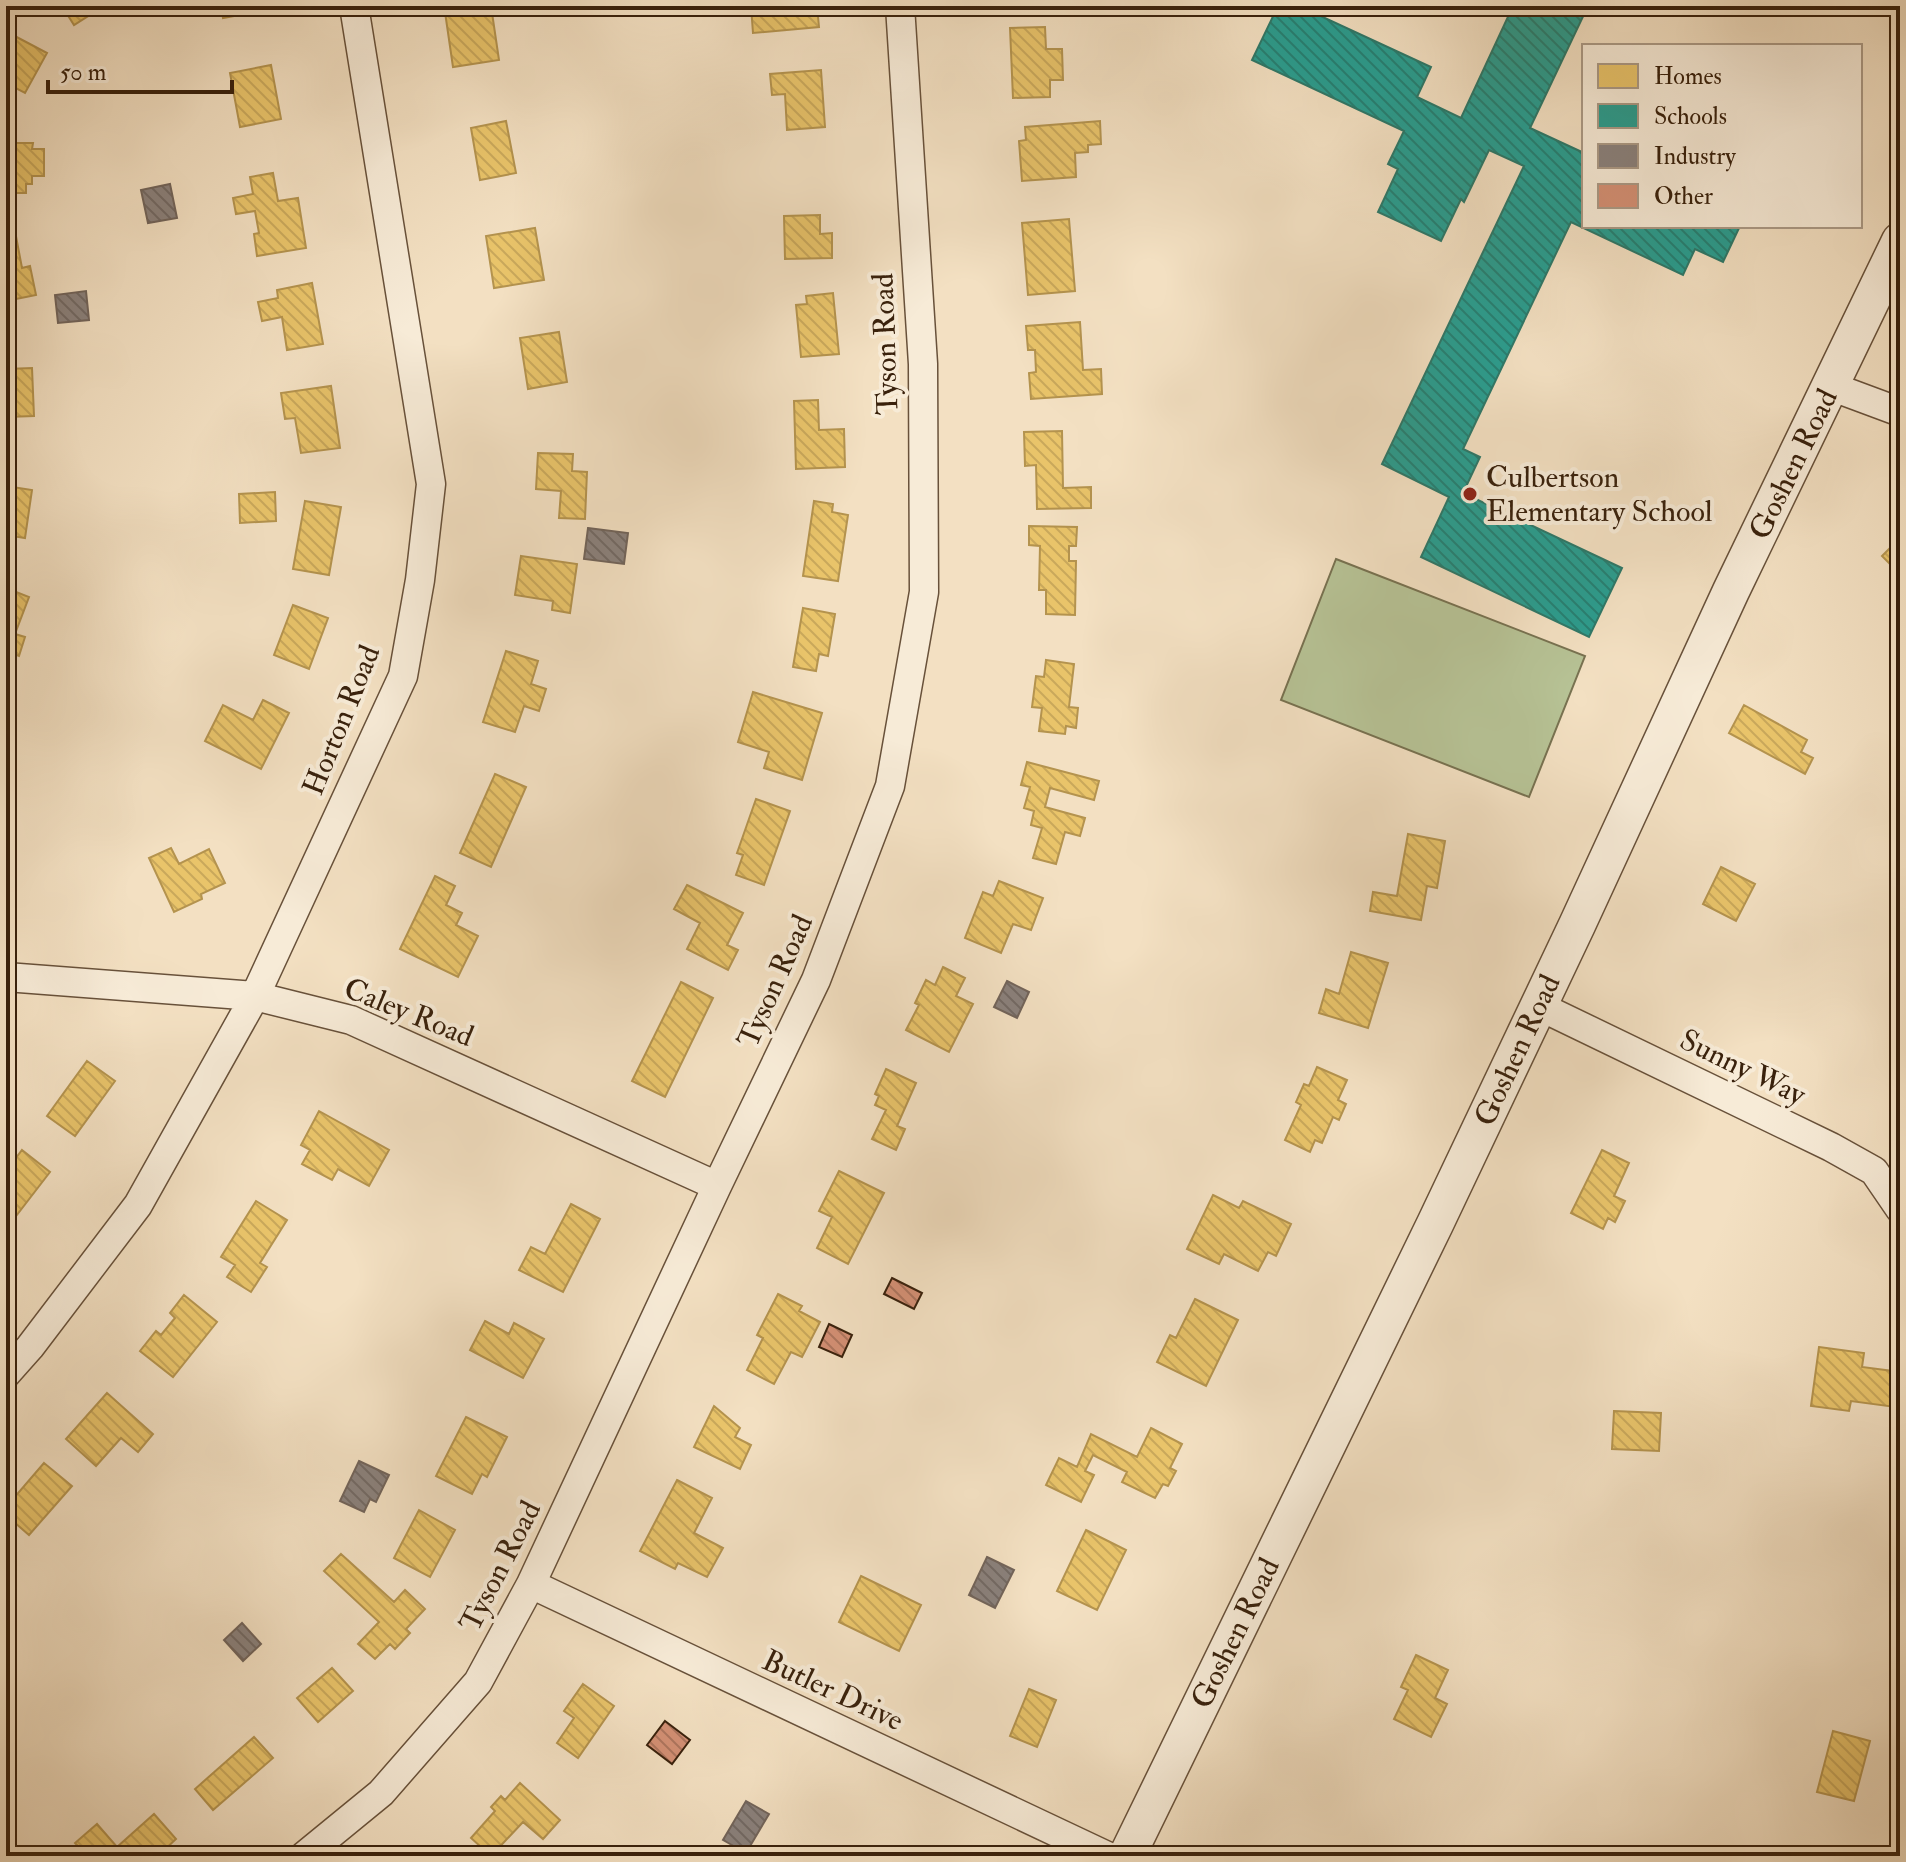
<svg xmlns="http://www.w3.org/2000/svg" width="1906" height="1862" viewBox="0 0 1906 1862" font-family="'IM FELL Double Pica',serif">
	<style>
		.green { fill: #b7c396; stroke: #787251; stroke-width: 2 }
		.homes { fill: url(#homes-back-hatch); stroke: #b4934e; stroke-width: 2 }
		.schools { fill: url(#schools-back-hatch); stroke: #2e7868; stroke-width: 2 }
		.industry { fill: url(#industry-back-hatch); stroke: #72645a; stroke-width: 2 }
		.building { fill: url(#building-back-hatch); stroke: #39210c; stroke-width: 2 }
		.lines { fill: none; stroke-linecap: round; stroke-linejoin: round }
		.minor-casing { stroke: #68513a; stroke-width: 31 }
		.tertiary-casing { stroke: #68513a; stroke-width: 39 }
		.minor { stroke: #f7ebd7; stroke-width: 28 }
		.tertiary { stroke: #f7ebd7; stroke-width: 36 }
		.poi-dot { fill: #8f2418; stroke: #f7ebd7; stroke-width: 3 }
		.labels { text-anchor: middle; stroke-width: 8; stroke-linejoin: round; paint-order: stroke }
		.street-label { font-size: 30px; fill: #39210c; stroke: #f7ebd7 }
		.poi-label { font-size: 30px; fill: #39210c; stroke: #f7ebd7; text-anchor: start }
	</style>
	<defs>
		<pattern id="homes-back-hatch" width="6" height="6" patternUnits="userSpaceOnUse" patternTransform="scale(2)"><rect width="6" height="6" fill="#e9c46a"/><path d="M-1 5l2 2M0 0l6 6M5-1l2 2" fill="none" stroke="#c9a85b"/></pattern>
		<pattern id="schools-back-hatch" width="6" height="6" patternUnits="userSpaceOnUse" patternTransform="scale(2)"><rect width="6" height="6" fill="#2a9d8f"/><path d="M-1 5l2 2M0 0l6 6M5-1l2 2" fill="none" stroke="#258073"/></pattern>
		<pattern id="industry-back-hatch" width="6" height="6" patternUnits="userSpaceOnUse" patternTransform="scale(2)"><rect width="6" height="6" fill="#8a817c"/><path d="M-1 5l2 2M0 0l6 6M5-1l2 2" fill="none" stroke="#726964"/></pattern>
		<pattern id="building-back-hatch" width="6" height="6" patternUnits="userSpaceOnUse" patternTransform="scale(2)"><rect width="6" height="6" fill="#d49075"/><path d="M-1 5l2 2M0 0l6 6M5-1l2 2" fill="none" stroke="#ad755e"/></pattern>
	</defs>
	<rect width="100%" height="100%" fill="#f3e0c2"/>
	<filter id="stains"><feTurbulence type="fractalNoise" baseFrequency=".0025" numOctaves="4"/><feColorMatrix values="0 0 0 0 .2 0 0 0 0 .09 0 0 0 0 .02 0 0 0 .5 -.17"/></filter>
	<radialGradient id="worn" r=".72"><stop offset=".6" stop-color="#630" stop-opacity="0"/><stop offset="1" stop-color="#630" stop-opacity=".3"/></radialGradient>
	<!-- green -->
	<path class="green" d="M1336 559 1585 656 1529 797 1281 700Z"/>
	<!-- homes -->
	<path class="homes" d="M62 6H104L74 25Z
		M221 6H261L262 11 223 18Z
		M491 6 499 60 453 67 445 12Z
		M751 6H817L819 27 753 33Z
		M1045 27 1046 49H1062L1063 80H1050V97L1013 98 1010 28Z
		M9 33 47 53 25 93 12 86 6 97V38Z
		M271 65 281 119 240 127 230 73Z
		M821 70 825 127 787 130 785 94 772 95 770 74Z
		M506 121 516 173 480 180 471 128Z
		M1100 121 1101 144 1088 145V152L1075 153 1076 177 1022 181 1019 141 1026 140 1025 127Z
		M7 143H33L32 149H44V176H32V184H26V193H6Z
		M273 173 278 201 298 198 306 248 257 256 254 234 259 233 255 211 236 214 233 198 253 194 250 177Z
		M820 215V234L832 233V258L785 259 784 216Z
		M1069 219 1075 291 1028 295 1022 223Z
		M535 228 544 280 494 288 486 236Z
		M15 231 22 268 30 266 36 295 6 301V233Z
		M312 283 323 344 287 350 282 317 262 321 258 302 278 298 277 290Z
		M833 293 839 354 801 357 796 305 807 304 806 296Z
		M1080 322 1083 370 1101 369 1102 394 1031 399 1029 373 1036 372 1035 350H1028L1026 326Z
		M559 332 567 382 528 389 520 338Z
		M32 368 34 416 6 417V369Z
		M331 386 340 448 301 453 295 418 285 419 281 393Z
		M818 400 819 430 844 429 845 467 796 469 794 401Z
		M1062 431 1063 488 1091 487V508L1037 509 1036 465 1025 466 1024 432Z
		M538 453 573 454 572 471 587 472 585 519 559 518 561 491 536 489Z
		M6 486 32 490 25 538 6 535Z
		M275 492 276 521 240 523 239 494Z
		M305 501 341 507 329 575 293 569Z
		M814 501 833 504 832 512 848 515 838 581 803 576Z
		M1029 526 1077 527 1076 546H1069V561H1076L1075 615 1046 614V590H1039L1040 546 1029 545Z
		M1900 538V574L1882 556Z
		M521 556 577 564 570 613 552 610 553 601 515 595Z
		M6 588 29 597 15 634 25 637 19 656 6 651Z
		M293 605 328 618 309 669 274 655Z
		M803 608 835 614 828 656 819 654 816 671 793 667Z
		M506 651 538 661 531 684 546 689 539 711 524 706 515 732 483 722Z
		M1046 660 1074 664 1069 707 1078 708 1076 728 1066 726 1065 734 1039 731 1042 708 1032 707 1036 676 1044 677Z
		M753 692 822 713 802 780 764 768 769 752 738 742Z
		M263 700 289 713 261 769 205 741 223 705 253 720Z
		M1744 705 1807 740 1801 752 1813 758 1805 774 1729 733Z
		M1027 762 1099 781 1094 800 1050 788 1045 807 1085 818 1080 836 1065 832 1056 864 1033 858 1042 828 1031 825 1034 811 1024 808 1030 787 1021 785Z
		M495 774 526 787 491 867 460 853Z
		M756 799 790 811 764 885 736 875 743 855 737 853Z
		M1408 834 1445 841 1437 888 1427 886 1421 920 1370 911 1373 892 1397 896Z
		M171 848 179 864 209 849 225 883 201 894 202 899 174 912 149 858Z
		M1721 867 1755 884 1736 921 1703 904Z
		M435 876 455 886 446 905 462 913 456 925 478 936 458 977 400 949Z
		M999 881 1043 898 1031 930 1013 924 1001 953 965 938 983 892 993 896Z
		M687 885 743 913 727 945 738 950 728 970 687 949 700 923 674 909Z
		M1351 952 1388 963 1368 1028 1319 1013 1326 989 1339 994Z
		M943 967 965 978 956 996 973 1004 949 1052 906 1030 919 1005 915 1003 926 980 935 985Z
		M681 982 713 998 665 1097 632 1081Z
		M87 1061 115 1081 75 1136 47 1116Z
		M1317 1067 1347 1080 1338 1100 1346 1104 1339 1120 1333 1117 1322 1143 1315 1140 1310 1152 1285 1140 1301 1105 1296 1102 1304 1084 1309 1086Z
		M886 1069 916 1083 897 1126 905 1129 896 1150 872 1139 886 1110 875 1105 879 1096 875 1094Z
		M319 1111 389 1150 369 1186 338 1169 332 1180 302 1164 310 1150 301 1145Z
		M22 1150 50 1172 6 1229V1171Z
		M1602 1150 1629 1163 1614 1196 1625 1201 1615 1222 1608 1218 1603 1229 1571 1213Z
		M839 1171 884 1193 848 1264 817 1248 832 1217 819 1211Z
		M1213 1195 1239 1208 1243 1201 1291 1224 1276 1256 1268 1252 1258 1271 1224 1254 1219 1264 1187 1249Z
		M256 1201 287 1220 260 1263 267 1267 251 1292 227 1277 235 1265 221 1257Z
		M571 1204 600 1219 563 1292 519 1270 531 1247 545 1254Z
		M778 1294 802 1306 799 1311 820 1322 802 1357 791 1352 774 1384 747 1370 763 1338 757 1335Z
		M184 1295 217 1322 173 1377 140 1351 156 1331 161 1335 175 1318 170 1313Z
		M1195 1299 1238 1320 1206 1386 1157 1362 1170 1335 1176 1338Z
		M485 1321 509 1334 514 1323 544 1339 523 1378 470 1350Z
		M1819 1347 1864 1353 1862 1367 1900 1372V1429L1893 1428 1896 1407 1851 1401 1849 1411 1811 1406Z
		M107 1393 153 1434 138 1452 121 1438 96 1466 66 1439Z
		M714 1406 740 1428 735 1437 751 1445 740 1469 694 1447Z
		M1614 1411 1661 1413 1659 1451 1612 1449Z
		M466 1417 507 1437 487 1477 482 1474 472 1494 436 1476Z
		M1151 1428 1182 1444 1170 1468 1176 1471 1168 1486 1163 1484 1155 1498 1122 1482 1127 1472 1093 1455 1085 1471 1094 1475 1081 1502 1046 1485 1059 1458 1077 1467 1091 1434 1137 1457Z
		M44 1463 72 1486 29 1535 6 1515V1507Z
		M677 1480 712 1498 694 1533 723 1548 707 1577 678 1563 675 1569 640 1551Z
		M419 1510 455 1530 430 1577 394 1558Z
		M1086 1530 1126 1550 1097 1610 1057 1591Z
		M341 1554 394 1602 405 1590 425 1609 406 1629 410 1633 395 1649 390 1644 375 1659 358 1644 379 1622 324 1571Z
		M861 1576 921 1605 899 1651 839 1622Z
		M1416 1655 1448 1670 1435 1698 1447 1704 1431 1737 1394 1719 1408 1690 1401 1687Z
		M332 1668 353 1691 318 1722 297 1698Z
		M583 1684 614 1706 578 1758 557 1743 574 1718 564 1711Z
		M1029 1689 1056 1700 1037 1747 1010 1736Z
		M1833 1731 1870 1741 1854 1801 1817 1792Z
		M254 1737 273 1758 213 1810 195 1789Z
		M520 1783 560 1820 543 1839 523 1822 491 1856 471 1838 495 1811 491 1807 501 1796 505 1800Z
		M154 1814 176 1839 158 1856H87L75 1843 97 1824 117 1847Z
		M678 1847 691 1856H672Z"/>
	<!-- schools -->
	<path class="schools" d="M1278 6H1299L1431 67 1417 97 1461 118 1513 6H1588L1530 128 1584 153V226H1740L1723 262 1695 249 1683 275 1571 222 1463 449 1480 457 1463 493 1622 568 1589 637 1421 557 1449 497 1382 464 1524 166 1489 150 1464 202 1461 199 1441 241 1378 212 1398 169 1388 164 1404 131 1252 60Z"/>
	<!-- industry -->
	<path class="industry" d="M170 184 177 218 148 223 141 190Z
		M86 291 89 320 58 323 55 295Z
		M588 528 628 533 624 564 584 559Z
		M1007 981 1029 992 1017 1018 994 1007Z
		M359 1461 389 1475 376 1502 370 1499 364 1512 340 1501Z
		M987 1557 1014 1570 995 1608 969 1595Z
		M242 1623 261 1644 243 1661 224 1640Z
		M746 1801 769 1814 746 1853 723 1840Z"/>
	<!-- building -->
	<path class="building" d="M892 1278 922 1293 914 1309 884 1294Z
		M829 1324 852 1335 842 1357 819 1347Z
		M665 1721 690 1740 672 1764 647 1745Z"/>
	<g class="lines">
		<!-- minor casing -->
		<g class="minor-casing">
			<path id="minor" d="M1830 386 1900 412
				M6 977 255 996 351 1020 717 1186
				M1539 1006 1831 1147 1874 1171 1900 1209
				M6 1374 30 1347 138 1205 255 996 403 676 420 580 431 484 354 6
				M531 1584 1107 1856
				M304 1856 381 1793 478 1682 531 1584 717 1186 816 980 890 786 924 592 923 364 900 6"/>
		</g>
		<!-- tertiary casing -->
		<g class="tertiary-casing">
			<path id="tertiary" d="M1127 1856 1435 1224 1577 925 1731 591 1900 241"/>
		</g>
		<!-- minor -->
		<use href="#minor" class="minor"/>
		<!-- tertiary -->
		<use href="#tertiary" class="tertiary"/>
	</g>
	<!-- markers -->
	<circle class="poi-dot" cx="1470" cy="494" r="8"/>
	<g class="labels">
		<!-- street labels -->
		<g class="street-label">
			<text transform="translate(885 344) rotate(-92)" y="10">Tyson Road</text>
			<text transform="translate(1793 464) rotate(-64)" y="10">Goshen Road</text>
			<text transform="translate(341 720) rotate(-68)" y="10">Horton Road</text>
			<text transform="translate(775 981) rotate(-66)" y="10">Tyson Road</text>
			<text transform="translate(409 1012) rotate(22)" y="10">Caley Road</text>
			<text transform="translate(1517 1050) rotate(-65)" y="10">Goshen Road</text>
			<text transform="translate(1743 1067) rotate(26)" y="10">Sunny Way</text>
			<text transform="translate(500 1566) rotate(-63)" y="10">Tyson Road</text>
			<text transform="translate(1235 1633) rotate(-64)" y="10">Goshen Road</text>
			<text transform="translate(833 1690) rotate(25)" y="10">Butler Drive</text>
		</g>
		<!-- poi labels -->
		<g class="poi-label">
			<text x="1486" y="487">Culbertson<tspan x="1486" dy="34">Elementary School</tspan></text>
		</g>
	</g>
	<!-- margin -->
	<rect width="1906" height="1862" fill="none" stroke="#f3e0c2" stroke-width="32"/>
	<rect x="8" y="8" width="1890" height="1846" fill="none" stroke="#39210c" stroke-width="4"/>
	<rect x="16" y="16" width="1874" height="1830" fill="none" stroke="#39210c" stroke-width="2"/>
	<!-- legend -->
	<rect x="1582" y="44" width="280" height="184" fill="#f7ebd7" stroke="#ab9a86" stroke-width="2"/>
	<rect x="1598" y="64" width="40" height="24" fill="#e9c46a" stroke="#ab9a86" stroke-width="2"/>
	<text x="1654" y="84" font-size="24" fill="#39210c">Homes</text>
	<rect x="1598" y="104" width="40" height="24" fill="#2a9d8f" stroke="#ab9a86" stroke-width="2"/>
	<text x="1654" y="124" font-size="24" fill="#39210c">Schools</text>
	<rect x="1598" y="144" width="40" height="24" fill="#8a817c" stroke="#ab9a86" stroke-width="2"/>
	<text x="1654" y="164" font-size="24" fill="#39210c">Industry</text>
	<rect x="1598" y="184" width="40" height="24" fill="#d49075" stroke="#ab9a86" stroke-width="2"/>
	<text x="1654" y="204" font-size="24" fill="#39210c">Other</text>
	<!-- scale -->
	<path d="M48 80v12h184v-12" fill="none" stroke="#39210c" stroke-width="4"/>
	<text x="60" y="80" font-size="24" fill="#39210c" stroke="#f7ebd7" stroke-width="6" paint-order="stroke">50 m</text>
	<rect width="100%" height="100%" filter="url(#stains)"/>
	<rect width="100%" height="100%" fill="url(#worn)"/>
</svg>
